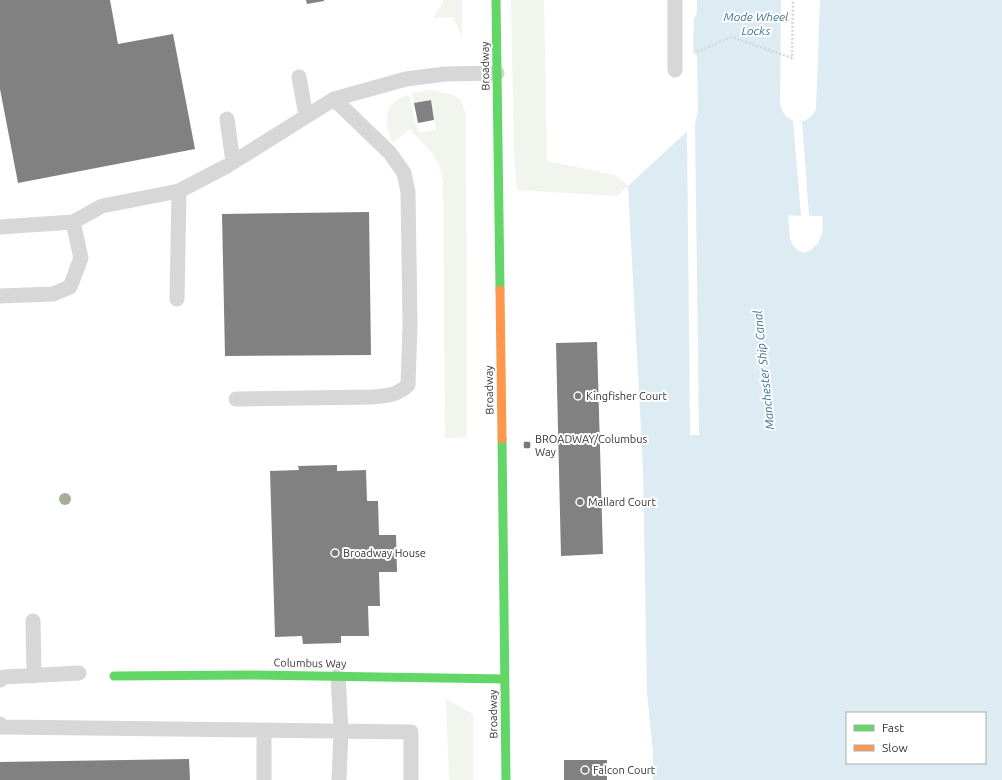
<svg xmlns="http://www.w3.org/2000/svg" width="1002" height="780" viewBox="0 0 1002 780" font-family="Ubuntu,sans-serif">
	<style>
		.green { fill: #f1f5ed }
		.water { fill: #ddebf3; fill-rule: evenodd }
		.pier { fill: #fff }
		.building { fill: #818181 }
		.lines { fill: none; stroke-linecap: round; stroke-linejoin: round }
		.path { stroke: #d6d6d6; stroke-width: 2.5; stroke-dasharray: 2 2; stroke-linecap: butt }
		.lane { stroke: #d7d7d7; stroke-width: 15 }
		.fast { stroke: #63d668; stroke-width: 9 }
		.slow { stroke: #ff974d; stroke-width: 9 }
		.tree { fill: #a2b095 }
		.poi-dot { fill: #7a7a7a; stroke: #fff; stroke-width: 1.5 }
		.labels { text-anchor: middle; stroke-width: 4; stroke-linejoin: round; paint-order: stroke }
		.street-label { font-size: 11px; fill: #333; stroke: #fff }
		.poi-label { font-size: 11px; fill: #333; stroke: #fff; text-anchor: start }
		.water-label { font-size: 12px; font-style: italic; fill: #3f7597; stroke: #fff }
	</style>
	<rect width="100%" height="100%" fill="#fff"/>
	<!-- green -->
	<path class="green" d="M443 0H462V37L453 17 433 18 443 2Z
		M511 0H544L547 161 615 175 628 186 618 196 517 190 514 154Z
		M430 90 454 95 461 100 466 115 467 437 445 438 443 180 439 164 431 152 410 129 392 143C384 121 382 103 409 95L416 126 419 132 436 130 431 100 414 103 412 93Z
		M446 699 473 714V780H449Z"/>
	<!-- water -->
	<path class="water" d="M697 0H781L780 104C785 125 807 128 816 109L820 0H1002V780H653V752L647 693 643 467 628 186 695 124 698 112 697 56 693 52 694 19 697 13ZM847 713H985V763H847Z"/>
	<!-- pier -->
	<path class="pier" d="M793 121 802 122 809 216H823L822 234 818 243 811 250 805 253 799 251 794 247 790 239 788 215 801 216Z
		M695 124 699 435H690L687 131Z"/>
	<!-- building -->
	<path class="building" d="M0 0H110L118 44 173 34 195 149 18 183 0 89Z
		M306 0H324V1L307 4Z
		M431 100 434 120 418 123 414 103Z
		M369 212 371 355 225 356 222 214Z
		M597 342 603 554 561 556 556 343Z
		M337 465V471L366 470 367 501H378L379 535H396L397 572H379L380 606H368L369 636H341V643L303 644 302 636 275 637 270 471 299 470 298 466Z
		M189 759 190 780H0V762Z
		M564 760H607V780H564Z"/>
	<g class="lines">
		<!-- path -->
		<path class="path" d="M697 52 731 37 792 58 793 0"/>
		<!-- lane -->
		<path class="lane" d="M675 70V0
			M299 77 306 116
			M227 119 233 162
			M0 227 73 222 102 206 179 191 227 166 334 99 406 79 445 74 497 73
			M0 296 53 294 70 287 81 258 73 222
			M177 299 179 191
			M236 399 372 397C386 396 398 395 408 385L410 325 408 192 404 173 390 153 334 99
			M33 621 34 676
			M338 676 341 731 339 780
			M0 680 4 677 79 673
			M0 724 2 727 411 732V780
			M264 780V730"/>
		<!-- fast -->
		<path class="fast" d="M496 0 500 290
			M502 439 506 780
			M114 676 251 675 505 679"/>
		<!-- slow -->
		<path class="slow" d="M500 290 502 439"/>
	</g>
	<!-- trees -->
	<circle class="tree" cx="65" cy="499" r="6"/>
	<!-- markers -->
	<g class="poi-dot">
		<circle cx="578" cy="396" r="4"/>
		<rect x="523" y="441" width="8" height="8" rx="2"/>
		<circle cx="580" cy="502" r="4"/>
		<circle cx="335" cy="553" r="4"/>
		<circle cx="585" cy="770" r="4"/>
	</g>
	<g class="labels">
		<!-- street labels -->
		<g class="street-label">
			<text transform="translate(485 66) rotate(-91)" y="4">Broadway</text>
			<text transform="translate(489 390) rotate(-91)" y="4">Broadway</text>
			<text transform="translate(310 663) rotate(1)" y="4">Columbus Way</text>
			<text transform="translate(493 714) rotate(-91)" y="4">Broadway</text>
		</g>
		<!-- poi labels -->
		<g class="poi-label">
			<text x="586" y="400">Kingfisher Court</text>
			<text x="535" y="443">BROADWAY/Columbus<tspan x="535" dy="13">Way</tspan></text>
			<text x="588" y="506">Mallard Court</text>
			<text x="343" y="557">Broadway House</text>
			<text x="593" y="774">Falcon Court</text>
		</g>
		<!-- water labels -->
		<g class="water-label">
			<text x="756" y="21">Mode Wheel<tspan x="756" dy="14">Locks</tspan></text>
			<text transform="translate(764 370) rotate(-96)" y="4">Manchester Ship Canal</text>
		</g>
	</g>
	<!-- legend -->
	<rect x="846" y="712" width="140" height="52" fill="#ffffff" stroke="#adadad"/>
	<rect x="854" y="725" width="20" height="6" fill="#63d668" stroke="#adadad"/>
	<text x="882" y="732" font-size="12" fill="#333333">Fast</text>
	<rect x="854" y="745" width="20" height="6" fill="#ff974d" stroke="#adadad"/>
	<text x="882" y="752" font-size="12" fill="#333333">Slow</text>
</svg>
